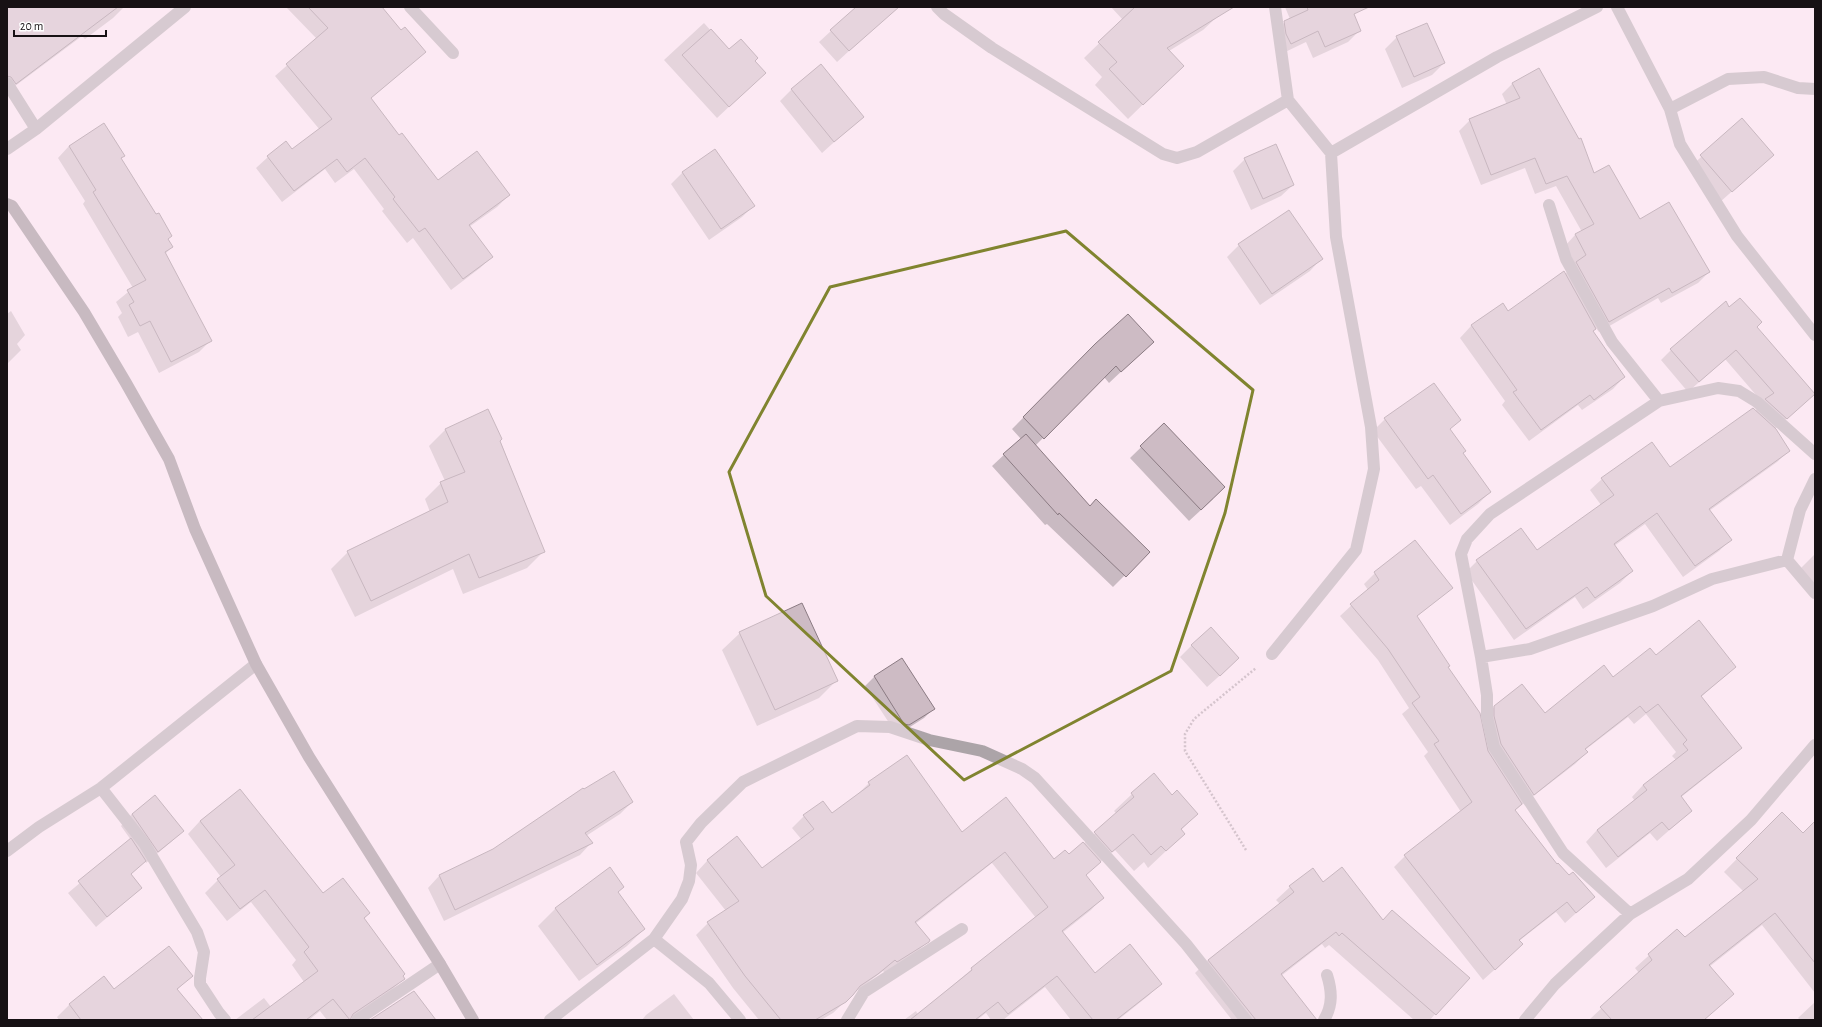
<svg xmlns="http://www.w3.org/2000/svg" width="1822" height="1027" viewBox="0 0 1822 1027" font-family="'Alegreya Sans',sans-serif">
	<style>
		.shadow { fill: #0003 }
		.building { fill: #cdbbc4; stroke: #8b7b83 }
		.lines { fill: none; stroke-linecap: round; stroke-linejoin: round }
		.path { stroke: #a798a0; stroke-width: 2.5; stroke-dasharray: 2 2; stroke-linecap: butt }
		.lane { stroke: #aca4a8; stroke-width: 12 }
		.street { stroke: #aca4a8; stroke-width: 12 }
		.secondary { stroke: #8b8086; stroke-width: 12 }
		.marked { fill: none; stroke: #80842f; stroke-width: 3; stroke-linejoin: round }
	</style>
	<rect width="100%" height="100%" fill="#fce9f3"/>
	<!-- shadow -->
	<path class="shadow" d="M7 7H124L113 18 85 39 82 36 7 92Z
		M286 7H381L401 31 425 52 370 99 399 137 438 181 509 195 497 207 469 227 492 257 480 268 451 290 413 238 407 243 382 211 384 209 354 169 335 183 325 169 282 202 256 168 268 157 292 151 320 130 275 76 317 39Z
		M857 7H881L888 15 837 62 819 42Z
		M1111 7H1211L1218 16 1203 30 1169 51 1168 80 1128 119 1095 85 1102 77 1084 58 1123 20Z
		M1285 7H1350L1360 30 1348 42 1313 58 1306 42 1279 55 1273 33 1285 22 1290 19Z
		M704 23 729 51 754 61 765 73 717 118 664 60Z
		M1397 37 1444 63 1432 75 1402 88 1385 49Z
		M1539 69 1594 174 1639 220 1687 237 1689 235 1709 272 1698 283 1661 303 1658 298 1599 332 1596 328 1592 332 1624 377 1613 389 1582 410 1578 405 1529 441 1502 405 1505 401 1460 338 1471 326 1502 304 1508 312 1565 274 1575 264 1565 246 1575 235 1582 232 1556 186 1535 194 1525 168 1481 185 1459 131 1470 120 1507 105 1502 94 1512 84Z
		M791 90 862 117 822 153 780 101Z
		M1742 120 1773 155 1720 202 1689 168Z
		M104 124 124 155 120 159 172 247 165 254 210 341 199 352 159 373 138 332 128 337 118 317 122 313 116 302 133 288 83 204 85 201 58 158 69 146Z
		M715 150 753 206 742 217 709 240 671 184 682 173Z
		M1245 159 1293 185 1281 196 1251 210 1233 171Z
		M1288 211 1321 259 1310 271 1260 305 1227 257 1239 245Z
		M1729 309 1756 327 1814 394 1775 429 1789 451 1777 462 1709 511 1730 540 1719 551 1683 577 1645 524 1614 546 1632 571 1620 583 1583 609 1575 597 1514 640 1466 572 1477 561 1537 551 1601 505 1590 490 1602 479 1670 469 1755 411 1763 403 1725 359 1688 392 1661 360 1671 350Z
		M11 311 25 335 17 344 21 350 7 364V314Z
		M1096 344 1141 353 1109 383 1104 377 1035 446 1090 507 1148 552 1113 587 1047 524 1045 525 992 466 1021 439 1012 429Z
		M1434 384 1459 420 1449 430 1462 453 1490 492 1478 504 1450 525 1421 486 1416 489 1373 431 1385 419Z
		M488 410 544 551 527 568 463 594 453 569 355 617 331 569 348 552 430 512 425 499 441 483 445 481 429 446 445 430Z
		M1164 425 1213 499 1189 521 1130 458Z
		M1415 541 1452 587 1416 617 1483 731V718L1495 706 1545 715 1655 656 1735 667 1701 697 1741 748 1729 759 1680 798 1691 811 1657 841 1650 833 1606 868 1586 842 1597 830 1635 801 1632 797 1643 785 1676 760 1672 756 1676 752 1646 714 1634 724 1628 717 1585 750 1587 752 1575 764 1514 811 1557 865 1594 897 1565 923 1556 912 1519 941 1511 955 1483 980 1394 867 1405 856 1461 812 1424 756 1428 752 1402 714 1409 708 1378 660 1340 616 1368 590 1364 584 1375 573Z
		M1815 554V593L1798 571Z
		M740 633 836 681 819 698 757 726 722 650Z
		M1192 645 1226 670 1207 687 1180 657Z
		M902 659 933 709 924 718 899 734 895 732 865 686 874 677Z
		M907 756 962 833 1054 860 1068 855 1083 844 1117 814 1114 811 1132 794 1172 796 1197 814 1181 830 1184 834 1148 868 1144 862 1134 871 1115 850 1094 867 1085 876 1102 898 1091 910 1062 933 1094 974 1160 984 1148 996 1118 1020H1071L1045 987 1003 1020H991L986 1013 977 1020H904L916 1011 918 1015 972 969 1036 918 992 863 915 924 929 940 917 952 885 973 883 971 854 993 833 1013 821 1020H759L733 988 696 935 708 923 726 911 696 873 707 861 737 838 762 869 802 840 792 828 804 816 832 815 857 795 869 783Z
		M240 791 323 894 369 913 364 919 403 979 391 991 349 1020H327L320 1011 309 1020H235L264 998 271 1007 304 982 292 965 296 960 251 902 227 921 205 893 221 877 188 834 200 821Z
		M632 802 620 814 586 836 591 843 580 855 444 921 428 888 439 876 494 850Z
		M1782 813 1803 834 1815 823V993L1762 925 1709 967 1732 994 1704 1020H1589L1639 973 1635 968 1677 930 1684 938 1744 892 1724 872Z
		M132 814 182 831 171 842 146 863 145 861 130 875 141 888 96 927 68 893 131 840 121 826Z
		M610 868 617 893 644 929 627 946 579 981 538 926 555 909Z
		M1313 870 1435 1014 1430 1020H1414L1329 945 1325 948 1322 944 1281 976 1309 1020H1232L1195 973 1208 960 1280 904 1276 900 1290 887Z
		M191 976 177 990 202 1020H59L57 1017 69 1005 104 977 114 991Z
		M674 994 694 1020H642L646 1015Z
		M1815 1002V1020H1800L1798 1018Z"/>
	<!-- building -->
	<path class="building" d="M7 7H118L16 84 11 77 7 76Z
		M308 7H382L401 30 405 27 426 52 371 98 399 135 402 133 438 180 477 151 510 195 469 225 493 257 463 279 425 228 419 232 393 199 395 197 365 158 347 172 337 159 294 191 267 156 286 141 292 149 332 119 286 64 328 28Z
		M856 7H899L849 51 830 30Z
		M1135 7H1234L1167 48 1184 66 1143 105 1109 69 1117 62 1098 42Z
		M1307 7H1369L1354 14 1361 31 1325 47 1318 31 1291 44 1286 34 1284 21 1308 10Z
		M1427 23 1445 63 1414 77 1396 36Z
		M711 29 729 49 741 39 758 58 755 61 766 73 729 107 682 55Z
		M821 64 864 117 834 142 791 89Z
		M1539 68 1579 139 1581 138 1594 173 1609 165 1640 219 1669 202 1710 272 1672 293 1669 288 1609 322 1576 262 1586 255 1575 234 1594 224 1567 176 1546 184 1535 158 1491 175 1469 119 1520 98 1512 83Z
		M1742 118 1774 155 1732 192 1700 155Z
		M104 123 125 156 121 158 156 214 159 213 172 236 168 239 173 247 165 252 212 341 171 362 150 321 140 326 129 305 134 302 127 290 146 280 93 192 96 190 69 146Z
		M1276 144 1294 185 1263 199 1244 158Z
		M715 149 755 206 721 229 682 172Z
		M1289 210 1323 259 1272 294 1238 244Z
		M1564 271 1596 329 1593 331 1625 377 1594 400 1590 395 1541 430 1513 392 1517 390 1471 325 1503 303 1508 311Z
		M1740 298 1762 322 1757 327 1815 394 1787 419 1765 399 1774 393 1736 350 1699 382 1670 349 1726 301 1729 307Z
		M1128 314 1154 342 1121 372 1116 366 1044 439 1023 417 1095 344Z
		M1434 383 1461 420 1450 429 1466 451 1463 453 1491 492 1461 514 1433 475 1428 479 1384 418Z
		M1753 408 1776 429 1790 451 1709 509 1732 540 1695 566 1657 513 1614 544 1633 571 1595 598 1587 587 1526 629 1476 560 1521 528 1537 550 1614 495 1601 478 1652 442 1670 467Z
		M488 409 502 439 500 441 545 552 479 578 469 554 371 601 347 551 448 502 440 482 465 472 445 429Z
		M1164 423 1225 487 1201 510 1140 446Z
		M1026 434 1090 506 1096 499 1150 552 1126 577 1059 513 1058 515 1003 454Z
		M1415 540 1453 588 1417 616 1450 666 1448 667 1480 713 1488 751 1522 804 1515 810 1557 864 1558 863 1569 875 1573 872 1595 897 1576 913 1567 902 1519 940 1523 944 1495 970 1404 855 1472 802 1434 744 1439 741 1412 703 1420 697 1388 649 1350 604 1379 580 1374 572Z
		M802 603 838 681 775 710 739 632Z
		M1699 620 1736 667 1701 696 1742 748 1681 796 1692 811 1669 830 1662 822 1618 857 1597 830 1647 790 1643 785 1688 750 1683 744 1687 740 1658 704 1646 713 1640 706 1585 749 1588 752 1534 795 1501 744 1494 716V706L1522 684 1545 713 1604 665 1613 677 1650 648 1656 655Z
		M1211 627 1239 658 1220 676 1191 645Z
		M902 658 935 709 909 725 904 724 874 676Z
		M907 755 962 832 1006 797 1054 859 1065 850 1069 854 1083 842 1101 862 1086 875 1104 898 1062 931 1095 973 1130 944 1162 984 1116 1020H1093L1057 976 1008 1014 998 1002 975 1020H910L972 970 971 968 1048 907 1005 852 915 922 930 940 929 942 897 962 895 960 878 974 860 986 853 995 846 1002 815 1020H781L745 976 707 922 739 901 707 860 737 836 762 868 814 829 803 815 823 801 832 813 870 785 868 782Z
		M614 771 633 802 585 833 593 843 455 910 439 875 493 849 583 788 584 789Z
		M1154 773 1172 795 1177 790 1198 814 1181 829 1185 834 1166 851 1161 846 1151 855 1133 834 1112 852 1094 832 1134 797 1131 793Z
		M240 789 323 893 343 878 370 913 364 918 405 974 403 976 405 979 353 1014 350 1020 333 999 306 1020H252L318 971 304 952 309 947 265 890 240 909 217 879 235 865 200 821Z
		M155 795 184 831 158 852 132 814Z
		M1782 812 1803 833 1815 821V963L1775 913 1709 965 1734 994 1704 1020H1612L1600 1007 1652 960 1648 954 1677 929 1685 937 1758 879 1736 858Z
		M131 838 146 861 131 874 142 888 107 917 78 881Z
		M610 867 624 887 618 892 645 929 597 965 555 908Z
		M1342 867 1383 920 1392 910 1470 978 1436 1015 1342 933 1339 936 1336 932 1281 974 1317 1020H1256L1208 960 1294 892 1289 886 1313 868 1323 882Z
		M169 946 193 976 177 989 203 1020H81L69 1004 104 976 114 989Z
		M414 991 436 1020H370Z"/>
	<g class="lines">
		<!-- path -->
		<path class="path" d="M1246 850 1185 751V734L1194 719 1256 668"/>
		<!-- lane -->
		<path class="lane" d="M1324 1020C1333 1005 1332 991 1327 975"/>
		<!-- street -->
		<path class="street" d="M410 7 453 53
			M937 7 944 14 992 48 1163 154 1177 158 1197 152 1288 100
			M1617 7 1670 109
			M7 83 36 129
			M1815 89 1798 88 1764 77 1728 79 1670 109 1680 144 1737 236 1815 335
			M7 149 36 129 185 7
			M1331 153 1497 57 1597 7
			M1549 205 1566 259 1612 342 1659 401
			M1815 479 1800 510 1787 560 1815 593
			M1272 654 1356 550 1374 469 1371 427 1336 237 1331 153 1288 100 1275 7
			M1481 657 1530 649 1653 606 1712 579 1787 560
			M101 788 144 843 197 932 204 952 200 978V984L219 1013 225 1020
			M7 851 39 827 101 788 256 664
			M1630 914 1563 853 1494 747 1487 717V695L1481 657 1461 554 1467 539 1490 514 1659 401 1718 388 1739 391 1757 402 1815 454
			M654 939 709 983 740 1020
			M357 1020 440 964
			M550 1020 654 939 682 899 689 881 691 865 686 842 701 823 743 782 857 726 890 727 929 740 982 751 1022 769 1035 778 1186 944 1246 1020
			M847 1020 864 992 962 929
			M1525 1020 1555 984 1630 914 1688 879 1751 820 1815 745"/>
		<!-- secondary -->
		<path class="secondary" d="M7 204 12 206 84 312 126 383 169 459 195 529 256 664 309 757 440 964 473 1020"/>
	</g>
	<!-- marked area -->
	<path d="M0 0H1822V1027H0ZM1066 231 1253 390 1225 513 1171 671 964 780 766 596 729 472 830 287Z" fill="#fce9f3" fill-opacity=".55" fill-rule="evenodd"/>
	<path class="marked" d="M1066 231 1253 390 1225 513 1171 671 964 780 766 596 729 472 830 287Z"/>
	<!-- border -->
	<rect width="1822" height="1027" fill="none" stroke="#171114" stroke-width="16"/>
	<!-- scale -->
	<path d="M14 30v6h92v-6" fill="none" stroke="#171114" stroke-width="2"/>
	<text x="20" y="30" font-size="12" fill="#171114" stroke="#ffffff" stroke-width="3" paint-order="stroke">20 m</text>
</svg>
